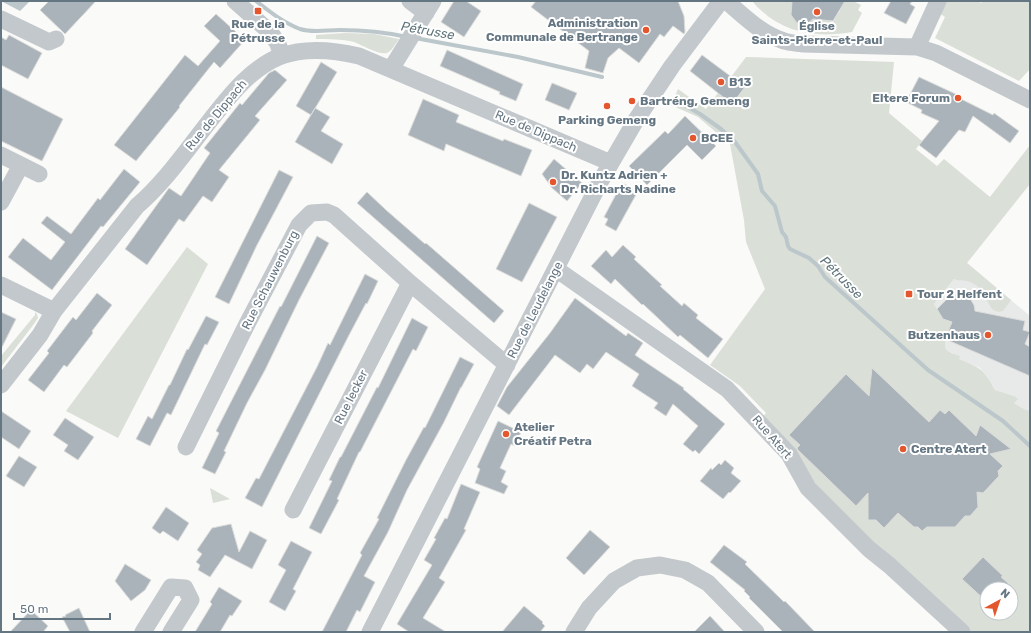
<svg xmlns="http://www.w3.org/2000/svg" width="1031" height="633" viewBox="0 0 1031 633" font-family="Rubik,sans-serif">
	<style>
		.built { fill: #e8e9e9 }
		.green { fill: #dadfd7; fill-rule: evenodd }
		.water { fill: #bbc7cb }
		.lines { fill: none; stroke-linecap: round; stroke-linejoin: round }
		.stream { stroke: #bbc7cb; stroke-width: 4 }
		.building { fill: #aab3b9; stroke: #dcdcda }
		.minor { stroke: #c3c8cc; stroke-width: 17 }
		.poi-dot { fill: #e4572e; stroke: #fff; stroke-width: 1.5 }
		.labels { text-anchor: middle; stroke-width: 4; stroke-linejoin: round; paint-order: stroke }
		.poi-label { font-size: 12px; font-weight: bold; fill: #657683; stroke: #fff; text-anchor: start }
		.street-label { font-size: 12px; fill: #657683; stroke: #fff }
		.water-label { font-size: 13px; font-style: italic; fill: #60757c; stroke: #fff }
	</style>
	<rect width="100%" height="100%" fill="#fafaf8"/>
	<!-- built -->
	<path class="built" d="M967 263 1030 316V411L1024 409 1014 403V396L995 390 987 376 980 368 958 359 960 356 948 351 945 347V339L943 319 934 304Z"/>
	<!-- green -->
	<path class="green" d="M752 1H789L796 5 794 19 795 20 796 18 801 23 810 22V19L817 18V20L819 18 831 21 832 24H833V22L838 13 840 12 839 11 840 5 842 6 845 1H853L861 5 858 10 862 13 852 32C813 39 778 32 752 1Z
		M945 1H978L981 3 983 1H1030V69L1019 81 935 38 945 17 939 13Z
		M345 33 374 34 399 39C395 44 393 50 387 53 379 55 362 45 354 42 342 39 328 39 316 39V35Z
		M746 57 894 62 889 113 922 141 916 149 937 166 944 159 990 197 1030 145V184L967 263 1011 300 1003 311 998 312 992 309C985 298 983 285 967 281 962 280 958 281 954 279L934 304 943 319 952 322C950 328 941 345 947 350 950 353 956 354 960 356L959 359C982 369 983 368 995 390L1014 396 1018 399 1014 403 1024 409 1030 411V632H962L889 565 759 421 766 413 740 386 710 365 765 289 746 242 744 220 730 144 698 117 671 105 678 89 706 109 718 93 732 104 731 77ZM987 589H1011V613H987Z
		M187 247 208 264 118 438 66 411Z
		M35 312 37 314 38 318 34 324 1 367V356L35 315Z
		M210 488 230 499 213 503Z"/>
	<!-- water -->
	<path class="water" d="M1 1H30L20 11Z"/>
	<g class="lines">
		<!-- stream -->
		<path class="stream" d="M256 1C270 12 284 23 300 29 313 33 326 30 340 30 362 30 385 32 407 37
			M415 38 518 57 602 77
			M674 99 700 114 721 129 735 142 758 174 762 191 775 206 782 232 786 237 788 246 790 249 809 258 818 266 825 277 928 370 1003 421 1030 446"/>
	</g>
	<!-- building -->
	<path class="building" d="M49 1H96L65 34 40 10Z
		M454 1H466L481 11 464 37 441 22Z
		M536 1H678L684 16 685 32 684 34 673 26 664 37 660 34 639 63 619 48 608 58 603 73 585 68 589 51 531 7Z
		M792 1H845L833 21 813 19 807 24 797 23 791 15Z
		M891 1H912L910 4 915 7 906 24 884 13Z
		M216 14 245 40 220 68 214 62 179 106 180 107 136 161 114 145 185 55 198 66 220 41 204 26Z
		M9 35 42 53 28 79 1 65V37L6 40Z
		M447 50 523 84 516 101 499 94 500 92 440 66Z
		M702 55 745 87 732 104 690 71Z
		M321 62 337 72 311 115 296 106Z
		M275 70 287 80 255 116 260 120 219 170 229 177 212 202 203 196 184 222 179 219 147 265 125 249 169 188 181 196 210 153 204 148 240 103 242 105 269 73Z
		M919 77 962 97 961 99 993 115 994 113 1019 131 1010 143 973 116 965 132 959 130 936 158 919 145 939 121 921 113 922 110 906 102Z
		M552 83 577 93 569 110 545 100Z
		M1 87 63 119 42 161 1 141Z
		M423 99 459 115 456 122 503 141 504 139 532 150 521 176 446 144 444 151 408 135Z
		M315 108 330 117 321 131 343 144 332 164 295 142Z
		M685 116 716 146 702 160 687 145 647 185 629 166 665 131 668 134Z
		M554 159 582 183 567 201 552 188 542 174Z
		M124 169 140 182 103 227 101 226 52 290 8 257 23 238 51 260 65 242 41 223 47 216 71 234 98 198 100 200Z
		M279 170 293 177 257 245 229 304 215 297Z
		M622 183 638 191 616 231 605 225 608 219 604 217Z
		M367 192 386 210 425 244 426 243 504 311 494 323 357 203Z
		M529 203 557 217 522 282 496 269Z
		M317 236 329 243 299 300 265 370 247 403 224 451 226 452 215 474 202 468 219 433 216 431 280 306 281 307Z
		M623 245 636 257 634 259 662 285 660 286 682 306 684 303 698 315 696 318 723 339 708 358 680 335 678 337 643 304 642 305 615 279 611 284 591 266 606 250 612 257Z
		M365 274 378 281 367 304 366 303 348 337 262 507 245 498 256 478 259 479 317 367 328 343 330 345Z
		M97 293 112 305 92 331 93 333 67 367 64 365 44 392 28 380 49 353 47 351 73 317 76 320Z
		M960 294 966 296 971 300 974 305 975 311 1025 321 1023 330 1030 332 1025 344 1030 347V376L945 339 952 322 943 319 937 309 948 298 954 295Z
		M575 298 626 336 628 333 643 343 635 355 684 388 683 389 725 424 699 454 695 450 693 452 683 444 698 426 673 404 666 416 654 408 658 403 632 386 639 374 606 352 593 369 587 364 580 373 555 355 509 415 497 406 507 387 550 333Z
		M1 312 16 319 1 349Z
		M206 316 219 322 207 345 205 344 171 415 167 413 150 446 136 439 148 416 152 419 169 385H170L187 349 188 350Z
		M412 318 428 327 416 351 413 349 360 452H359L337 499 339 500 321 534 309 528 332 481 329 480 340 457H341L377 387 378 388Z
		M460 357 474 364 461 388V387L444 422 407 490 388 532 364 576 375 582 360 612 357 610 346 632H322L362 555 360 553 379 519 377 518 406 460 424 427 425 428Z
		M872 368 929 422 940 410 945 414 949 410 976 436 980 425 1011 449 990 454 1003 466 998 471 999 476 983 493 977 492 978 507 970 516H965L955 527H927L922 531 918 527H914L898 513 884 528 876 520H868V493L856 506 798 450 797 448 800 445 789 435 846 374 869 396Z
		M1 411 31 431 19 449 1 437Z
		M65 418 94 437 78 460 64 451 68 445 53 435Z
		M498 421 521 432 515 446 511 444 500 468 506 471 501 482 508 486 504 494 475 483 480 469 477 467Z
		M19 456 37 467 24 487 6 476Z
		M725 460 734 468 731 473 741 481 730 493 729 492 723 499 700 481 711 468 712 470 719 463 721 465Z
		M461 484 480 492 464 529 466 530 439 578 445 582 423 618 446 632H409L397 624 432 565 424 560 436 539 434 538 445 518 447 519Z
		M166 507 189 523 178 541 163 531 160 534 152 528Z
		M231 524 239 552 250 531 267 540 252 569 225 555 210 577 198 570 200 565 196 562 202 554 197 550 212 528Z
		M590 530 610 547 584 575 566 558Z
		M291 541 312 552 293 589 296 591 285 611 269 602 286 570 278 565Z
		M724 545 747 562 745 564 784 602 785 601 815 632H783L749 598 750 597 744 591 745 590 710 562Z
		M983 557 1003 576 1001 577 1009 584 1004 589H987V602L962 579Z
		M125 564 151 580 145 590 131 601 115 581Z
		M219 587 242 601 232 616 230 615 220 632H195L212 604 210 602Z
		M524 606 543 622 542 623 545 626 540 632H502Z
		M79 608 90 632H70L62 617 66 616 65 615Z
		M31 610 48 626 43 632H10Z
		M710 616 725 632H694Z"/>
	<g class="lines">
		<!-- minor -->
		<path class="minor" d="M235 1 271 33 278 44 282 56
			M410 1 426 13
			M726 1C744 16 761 34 784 41 790 43 796 43 803 44L917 47 936 53 1030 100
			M1 19 49 42 56 39
			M917 47 938 1
			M391 69 433 1
			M1 155 39 174
			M1 202 21 165
			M556 269 727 389 789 454 808 488 869 549 889 565 962 632
			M1 285 54 311
			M1 385 40 335 54 311 137 206C166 181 188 148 212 118 231 94 251 68 281 56 306 47 334 50 359 56L611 163
			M186 447 246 326 299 225 311 213 327 212 334 215 410 283 507 365
			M293 510 410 283
			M143 632 171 587 185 588 191 600 171 632
			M370 632 600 182 636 120 672 66 721 1
			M574 632 589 608 614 581 637 568 660 565 685 570 708 583 756 632"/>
	</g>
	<!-- markers -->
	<g class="poi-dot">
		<rect x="254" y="7" width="8" height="8" rx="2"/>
		<circle cx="817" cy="12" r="4"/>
		<circle cx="646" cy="30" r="4"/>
		<circle cx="721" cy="82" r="4"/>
		<circle cx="958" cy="98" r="4"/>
		<circle cx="632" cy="101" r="4"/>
		<circle cx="607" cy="106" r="4"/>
		<circle cx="693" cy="138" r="4"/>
		<circle cx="553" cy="182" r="4"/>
		<rect x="905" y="290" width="8" height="8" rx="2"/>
		<circle cx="988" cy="335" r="4"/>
		<circle cx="506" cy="434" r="4"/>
		<circle cx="903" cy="449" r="4"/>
	</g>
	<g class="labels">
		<!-- poi labels -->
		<g class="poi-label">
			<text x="638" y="27" text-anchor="end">Administration<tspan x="638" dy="14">Communale de Bertrange</tspan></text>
			<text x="258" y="28" text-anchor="middle">Rue de la<tspan x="258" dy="14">Pétrusse</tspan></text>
			<text x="817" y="30" text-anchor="middle">Église<tspan x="817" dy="14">Saints-Pierre-et-Paul</tspan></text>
			<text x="729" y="86">B13</text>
			<text x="950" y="102" text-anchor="end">Eltere Forum</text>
			<text x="640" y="105">Bartréng, Gemeng</text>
			<text x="607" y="124" text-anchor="middle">Parking Gemeng</text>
			<text x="701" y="142">BCEE</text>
			<text x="561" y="179">Dr. Kuntz Adrien +<tspan x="561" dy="14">Dr. Richarts Nadine</tspan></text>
			<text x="917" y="298">Tour 2 Helfent</text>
			<text x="980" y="339" text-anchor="end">Butzenhaus</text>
			<text x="514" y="431">Atelier<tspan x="514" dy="14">Créatif Petra</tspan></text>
			<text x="911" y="453">Centre Atert</text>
		</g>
		<!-- street labels -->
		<g class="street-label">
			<text transform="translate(216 115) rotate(-50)" y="4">Rue de Dippach</text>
			<text transform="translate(536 131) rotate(23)" y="4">Rue de Dippach</text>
			<text transform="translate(270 280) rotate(-63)" y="4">Rue Schauwenburg</text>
			<text transform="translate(535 310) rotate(-63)" y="4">Rue de Leudelange</text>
			<text transform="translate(351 397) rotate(-63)" y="4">Rue Iecker</text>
			<text transform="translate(772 437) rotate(49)" y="4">Rue Atert</text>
		</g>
		<!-- water labels -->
		<g class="water-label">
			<text transform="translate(428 30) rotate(10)" y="5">Pétrusse</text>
			<text transform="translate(842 277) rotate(45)" y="5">Pétrusse</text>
		</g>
	</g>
	<!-- border -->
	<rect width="1031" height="633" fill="none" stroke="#657683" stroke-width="4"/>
	<!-- north arrow -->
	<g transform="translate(999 601) rotate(40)"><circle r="19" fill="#ffffff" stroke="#c1c8cd"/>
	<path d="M0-3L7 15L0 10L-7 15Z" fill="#e4572e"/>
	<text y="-6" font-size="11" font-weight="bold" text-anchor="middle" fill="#657683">N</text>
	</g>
	<!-- scale -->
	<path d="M14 613v6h96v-6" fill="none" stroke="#657683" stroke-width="2"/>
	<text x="20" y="613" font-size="12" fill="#657683" stroke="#ffffff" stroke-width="3" paint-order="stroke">50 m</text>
</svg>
